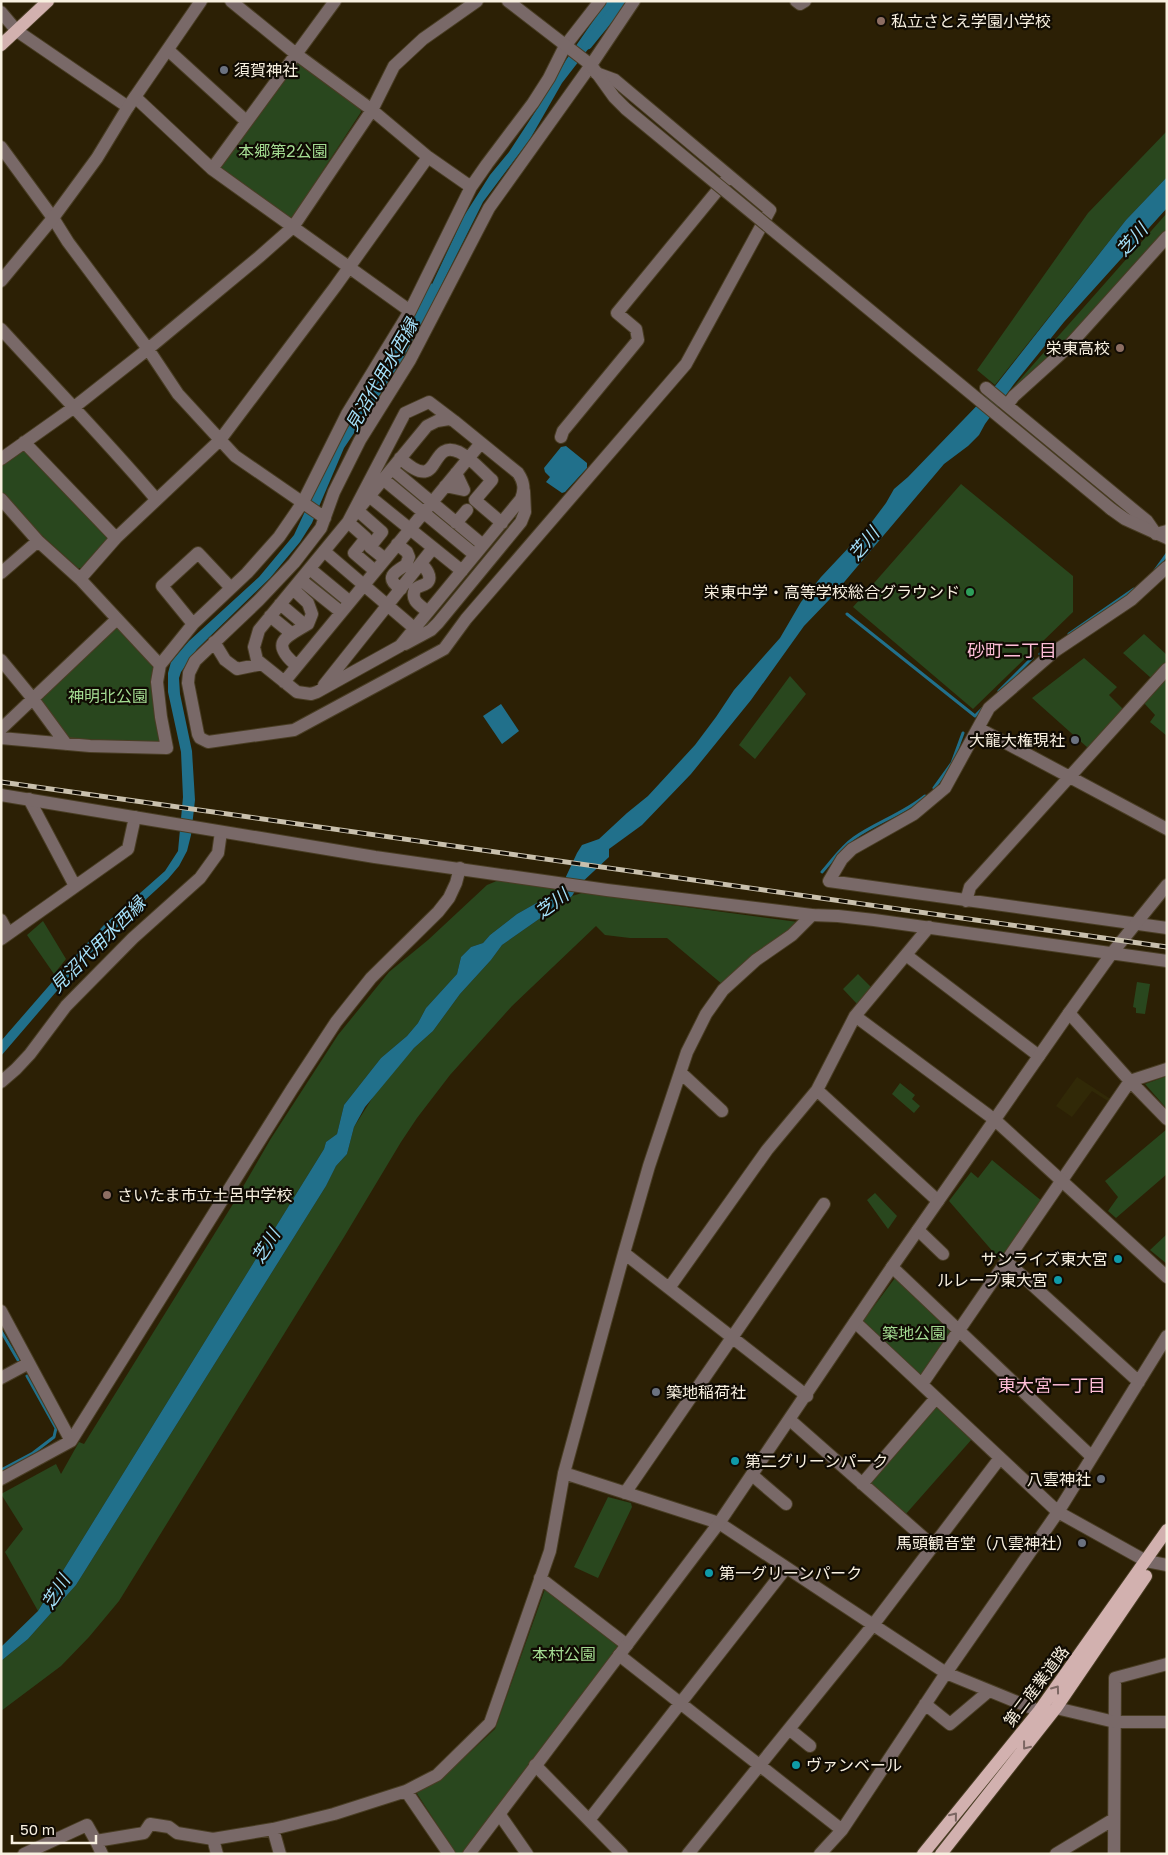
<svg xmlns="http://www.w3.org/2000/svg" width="1168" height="1855" viewBox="0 0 1168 1855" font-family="'Golos Text','Noto Sans JP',sans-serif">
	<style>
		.green { fill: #29471e }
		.sand { fill: #312907 }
		.water { fill: #21708b }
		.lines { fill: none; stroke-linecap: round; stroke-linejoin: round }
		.stream { stroke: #21708b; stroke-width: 3 }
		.canal { stroke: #21708b; stroke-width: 11 }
		.minor-casing { stroke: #493d24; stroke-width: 14 }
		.tertiary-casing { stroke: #493d24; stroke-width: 14 }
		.primary-casing { stroke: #493d24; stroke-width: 14 }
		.minor { stroke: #796968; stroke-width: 12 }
		.tertiary { stroke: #796968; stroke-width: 12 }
		.primary { stroke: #d2b1af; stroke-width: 12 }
		.rail-casing { stroke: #c9c0ad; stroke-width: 5 }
		.rail { stroke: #100b03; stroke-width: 3; stroke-dasharray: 9; stroke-linecap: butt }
		.tertiary-bridge-casing { stroke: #493d24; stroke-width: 14; stroke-linecap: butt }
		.tertiary-bridge { stroke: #796968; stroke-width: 12 }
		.oneway { stroke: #7b6662 }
		.education-dot { fill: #8d6e63; stroke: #100b03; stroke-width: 2 }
		.worship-dot { fill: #6b7280; stroke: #100b03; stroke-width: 2 }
		.leisure-dot { fill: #2e9e5b; stroke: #100b03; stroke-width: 2 }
		.culture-dot { fill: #0f9aa8; stroke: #100b03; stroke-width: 2 }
		.labels { text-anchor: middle; stroke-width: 4.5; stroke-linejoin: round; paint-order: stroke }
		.poi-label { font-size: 16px; fill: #f8f0e0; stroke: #100b03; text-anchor: start }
		.park-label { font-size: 16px; fill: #a4dc92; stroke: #100b03 }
		.street-label { font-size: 16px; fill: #f8f0e0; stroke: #100b03 }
		.water-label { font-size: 18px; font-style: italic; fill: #a4dff8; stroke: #100b03 }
		.neighbourhood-label { font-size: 18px; fill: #fdbdd7; stroke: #100b03 }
	</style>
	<rect width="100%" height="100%" fill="#2c2005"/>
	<!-- green -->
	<path class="green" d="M296 60 360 108 361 112 292 218H289L220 170 218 164Z
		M1167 131V177L1126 220 995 385 977 370 1088 213Z
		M1167 213V232L1058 353 1010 395 1008 393Z
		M23 448 109 538 84 568H78L25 520 1 491V464Z
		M961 484 1073 576V612L973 709 853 607Z
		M117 619 160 665 167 748 66 744 33 699Z
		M1144 634 1167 655V662L1151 678 1123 653Z
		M1084 658 1117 687 1109 695 1124 710 1088 748 1032 698Z
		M790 676 806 694 755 759 739 745Z
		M1167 678V736L1150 722 1155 715 1144 703Z
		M499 880 558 889 550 898 547 897 517 914 490 935 483 943 471 947 461 957 457 974 426 1008 418 1023 407 1036 381 1058 344 1105 337 1134 326 1142 324 1149 38 1611 5 1552 23 1529 1 1494 56 1464 61 1474 79 1442 84 1444 233 1204 270 1140 338 1035 389 972 428 940 487 885Z
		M582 893 798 922 722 984 667 938H630L605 935 596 926 512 1006 450 1075 417 1118 401 1142 344 1237 119 1601 89 1637 61 1666 1 1711V1661L28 1639 76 1585 326 1186 336 1166 347 1154 354 1127 378 1089 414 1048 433 1031 460 994 491 960 502 945 572 896Z
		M43 921 66 959 54 974 27 935Z
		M858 974 873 989 858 1005 843 989Z
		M1137 982 1150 984 1145 1014 1136 1013V1008L1133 1007Z
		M1167 1076V1109L1145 1084Z
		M900 1083 915 1095 912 1099 920 1106 914 1113 892 1094Z
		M1167 1129V1174L1116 1218 1108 1211 1118 1197 1105 1181Z
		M992 1160 1043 1202 1001 1261 949 1201 971 1172 978 1178Z
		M875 1193 897 1216 888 1229 867 1200Z
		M1167 1234V1264L1150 1250Z
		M895 1278 952 1330 920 1377 863 1321Z
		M936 1407 972 1439 905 1515 869 1482Z
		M608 1497 631 1503 632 1507 598 1578 574 1567Z
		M545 1589 620 1646 462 1854H456L416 1792 442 1778 495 1729Z"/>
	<!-- sand -->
	<path class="sand" d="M1077 1077 1112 1100 1111 1103 1092 1091 1072 1117 1056 1106Z"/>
	<!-- water -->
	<path class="water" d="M607 1H618L600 26 589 48 562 83 530 139 483 202 407 354 344 448 312 523 300 542 270 578 197 649 181 672 179 678 180 694 192 751 195 800 191 835 187 851 179 866 168 879 144 901 80 964 1 1056V1041L67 965 104 925 165 871 178 851 183 797 181 752 168 692V673L171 662 189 641 259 577 294 535 335 447 382 376 411 329 464 216 490 175 509 152 539 106 566 60Z
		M1167 177V208L1064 322 1014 384 985 424 979 435 968 446 944 464 829 600 804 626 751 700 691 774 642 825 609 849V857L578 886 572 896 502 945 491 960 460 994 433 1031 414 1048 365 1107 354 1127 347 1154 336 1166 326 1186 76 1585 28 1639 1 1661V1647L38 1611 324 1149 326 1142 337 1134 344 1105 381 1058 407 1036 418 1023 426 1008 457 974 461 957 471 947 483 943 490 935 517 914 547 897 551 898 563 883 577 853 582 845 599 839 627 813 648 796 695 745 716 717 734 690 780 638 801 602 821 577 868 527 886 503 894 489 908 477 992 390 1126 220Z
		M566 446 587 463V468L565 492 562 493 546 482 550 477 545 472 544 468 561 447Z
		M501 704 519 731 502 744 483 716Z"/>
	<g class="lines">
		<!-- stream -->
		<path class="stream" d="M1154 572 1167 554
			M847 614 975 716 984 707
			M1069 634 1134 589
			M1040 654 1052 646
			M999 691 1032 658
			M934 788 952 763 963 733
			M822 872C832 861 841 847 854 838 877 822 903 814 925 796
			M1 1331 18 1360
			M1 1470 33 1453 54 1437 56 1428 27 1376"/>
		<!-- canal -->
		<path class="canal" d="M587 44 622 1
			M369 397 431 289"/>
		<!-- minor casing -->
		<g class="minor-casing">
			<path id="minor" d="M231 1 296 54 372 110 428 157 471 187
				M796 1 800 4 805 1
				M1 12 17 31 128 107
				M168 50 246 121
				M591 65 489 208 410 360 360 440 334 492 321 528 294 563 259 600 195 661 189 673 188 683 198 734 200 738 208 742 294 730 444 649 466 619 686 364 770 210 615 80 596 73
				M135 97 212 169 410 311
				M1 147 53 218 68 242 148 349 178 394 235 456 325 518
				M212 169 335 1
				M1 329C53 386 106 440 156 499
				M986 388 1147 521 1156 534 1167 531
				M1007 405 1014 396 1066 349 1167 237
				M449 419 454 421 518 473C524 482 525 489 521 499L400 646 317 692 311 694 297 692 257 660 254 647 259 630 427 426 437 421Z
				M561 437 563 431 638 340 636 329 617 313 726 180
				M24 442 116 538
				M400 458C443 497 427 438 459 452 471 458 482 471 492 480L475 500 502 523
				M1 459 73 408 148 349 259 257 293 227 372 110 394 66 423 39 477 1
				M392 469 483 545
				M383 479 475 555
				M445 486 464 490 456 473
				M369 496 462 571
				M1 499 38 541 80 579 160 665
				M357 510 382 532 370 547 385 559
				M456 523 467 510
				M397 544 407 552 409 557 406 565C394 572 384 578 401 589
				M324 551 414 628
				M421 564C426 568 433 577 427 583 423 586 418 586 415 589 410 601 420 605 428 612
				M1167 567 1131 600 1055 651 989 708 945 788 914 814 852 849 842 859 829 881 1167 928
				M310 569 350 602
				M375 571 354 553 366 538 348 522 405 413 429 402 454 421
				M1 573 38 541
				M80 579 116 538 220 440 335 287 428 157
				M301 580 341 612
				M293 589 308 603 312 614 308 624C287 637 268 642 297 666
				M280 604 305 625
				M270 616 291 633
				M193 624 162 586 198 553 231 588
				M214 642 225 660 237 669 262 664
				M405 644 431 630 438 623 521 522 525 512 524 491
				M1 660 33 699 66 744
				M284 682 481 443
				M324 685 433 548
				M978 728 1167 829
				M1 729 117 619
				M1 738 90 746 167 748 161 717 157 682 160 665 193 624 247 573 279 537 303 502 347 414 410 311 471 187 487 164 533 103 549 78 565 46 600 1
				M29 799 75 886
				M966 901 970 887 1167 669
				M1 920 8 933
				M1 939 128 849 135 817
				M906 955 1039 1056
				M1069 1013 1130 1081 1167 1069
				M855 1016 995 1120
				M681 1073 722 1111
				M1 1082 16 1069 30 1054 66 1006 133 938 200 878 218 853 221 832
				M817 1090 938 1201
				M918 1230 943 1254
				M624 1253 807 1396
				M1006 1261 1139 1382
				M892 1267 1092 1457
				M669 1288 767 1150 817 1090 855 1016 929 927
				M1 1311 71 1441
				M855 1322 1058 1512 1146 1561
				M1 1378 29 1363
				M922 1384 1130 1081 1167 1119
				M790 1420 933 1546
				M564 1473 719 1523 946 1673 1039 1711
				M752 1475 786 1504
				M1 1479 71 1441 292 1089 336 1022 371 978 438 912 449 898 456 883 460 868
				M862 1484 936 1398
				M625 1493 824 1204
				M540 1578 627 1645
				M619 1655 842 1830
				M925 1704 950 1724 989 1691
				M789 1729 810 1746
				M535 1765 622 1854
				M406 1791 449 1854
				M500 1815 527 1854
				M589 1820 786 1568
				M273 1829 280 1854
				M213 1839 217 1854
				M96 1841 102 1854
				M24 1854 87 1825 96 1841 144 1833 150 1824 169 1827 177 1833 213 1839 273 1829 334 1814 406 1791 437 1775 490 1723 550 1551 564 1473 624 1253 649 1166 687 1052 706 1014 723 990 756 960 792 935 812 915
				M688 1854 873 1625 1000 1458
				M820 1854 842 1830 946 1673 1058 1512 1167 1336
				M1056 1854 1114 1819
				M1114 1854 1115 1678 1167 1664"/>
		</g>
		<!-- tertiary casing -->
		<g class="tertiary-casing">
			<path id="tertiary" d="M508 1 591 65 614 97 626 109
				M591 65 634 1
				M1 281 53 218 97 158 128 107 201 1
				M1111 509 1125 519 1167 538
				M1 795 375 857 607 890 812 915 838 916 874 920 1167 961
				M995 1120 1167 1277
				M1146 1561 1167 1565
				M1047 1710 1056 1708 1115 1722H1167
				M469 1854 719 1523 892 1267 1069 1013 1112 953 1167 885"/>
		</g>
		<!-- primary casing -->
		<g class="primary-casing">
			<path id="primary" d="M1 45 48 1
				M923 1854 1039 1711 1167 1530
				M941 1854 1056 1708 1146 1576"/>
		</g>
		<!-- minor -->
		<use href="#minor" class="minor"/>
		<!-- tertiary -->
		<use href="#tertiary" class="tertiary"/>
		<!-- primary -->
		<use href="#primary" class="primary"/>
		<!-- rail casing -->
		<g class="rail-casing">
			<path id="rail" d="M1 782 1167 947"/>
		</g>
		<!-- rail -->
		<use href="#rail" class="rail"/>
		<!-- tertiary-bridge casing -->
		<g class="tertiary-bridge-casing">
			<path id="tertiary-bridge" d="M626 109 1111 509"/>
		</g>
		<!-- tertiary-bridge -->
		<use href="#tertiary-bridge" class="tertiary-bridge"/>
	</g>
	<!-- one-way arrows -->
	<defs><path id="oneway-chevron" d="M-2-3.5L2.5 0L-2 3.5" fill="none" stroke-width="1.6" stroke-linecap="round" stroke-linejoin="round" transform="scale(1.25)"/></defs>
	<g class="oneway">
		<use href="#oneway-chevron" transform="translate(1056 1689) rotate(-54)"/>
		<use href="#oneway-chevron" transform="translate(1026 1746) rotate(128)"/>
		<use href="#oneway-chevron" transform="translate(954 1816) rotate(-51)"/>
	</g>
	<!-- markers -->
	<g class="education-dot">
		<circle cx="881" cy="21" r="5"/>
		<circle cx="1120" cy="348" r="5"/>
		<circle cx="107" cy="1195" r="5"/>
	</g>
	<g class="worship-dot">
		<circle cx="224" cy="70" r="5"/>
		<circle cx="1075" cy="740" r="5"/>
		<circle cx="656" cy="1392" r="5"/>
		<circle cx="1101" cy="1479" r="5"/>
		<circle cx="1082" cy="1543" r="5"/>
	</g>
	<circle class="leisure-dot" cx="970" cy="592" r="5"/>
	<g class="culture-dot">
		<circle cx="1118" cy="1259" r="5"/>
		<circle cx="1058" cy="1280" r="5"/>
		<circle cx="735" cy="1461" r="5"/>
		<circle cx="709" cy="1573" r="5"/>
		<circle cx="796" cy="1765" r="5"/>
	</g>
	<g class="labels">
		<!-- poi labels -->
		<g class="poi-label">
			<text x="891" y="27">私立さとえ学園小学校</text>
			<text x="234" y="76">須賀神社</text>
			<text x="1110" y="354" text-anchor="end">栄東高校</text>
			<text x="960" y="598" text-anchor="end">栄東中学・高等学校総合グラウンド</text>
			<text x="1065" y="746" text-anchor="end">大龍大権現社</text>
			<text x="117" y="1201">さいたま市立土呂中学校</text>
			<text x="1108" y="1265" text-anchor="end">サンライズ東大宮</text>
			<text x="1048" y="1286" text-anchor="end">ルレーブ東大宮</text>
			<text x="666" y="1398">築地稲荷社</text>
			<text x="745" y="1467">第二グリーンパーク</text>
			<text x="1091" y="1485" text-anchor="end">八雲神社</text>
			<text x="1072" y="1549" text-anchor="end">馬頭観音堂（八雲神社）</text>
			<text x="719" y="1579">第一グリーンパーク</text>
			<text x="806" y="1771">ヴァンベール</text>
		</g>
		<!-- park labels -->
		<g class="park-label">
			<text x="283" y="157">本郷第2公園</text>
			<text x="108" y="702">神明北公園</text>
			<text x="914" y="1339">築地公園</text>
			<text x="564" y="1660">本村公園</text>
		</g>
		<!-- street labels -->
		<g class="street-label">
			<text transform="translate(1036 1686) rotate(-53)" y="6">第二産業道路</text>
		</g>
		<!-- water labels -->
		<g class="water-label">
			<text transform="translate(1132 240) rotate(-48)" y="6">芝川</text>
			<text transform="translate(382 375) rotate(-60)" y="6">見沼代用水西縁</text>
			<text transform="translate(864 544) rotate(-50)" y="6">芝川</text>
			<text transform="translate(552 904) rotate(-37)" y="6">芝川</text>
			<text transform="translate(98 945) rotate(-45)" y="6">見沼代用水西縁</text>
			<text transform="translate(266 1246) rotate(-58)" y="6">芝川</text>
			<text transform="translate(56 1592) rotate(-58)" y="6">芝川</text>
		</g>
		<!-- neighbourhood labels -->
		<g class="neighbourhood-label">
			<text x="1012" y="657">砂町二丁目</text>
			<text x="1052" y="1392">東大宮一丁目</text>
		</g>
	</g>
	<!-- border -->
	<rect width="1168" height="1855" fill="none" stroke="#f8f0e0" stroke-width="5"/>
	<!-- scale -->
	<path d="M12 1835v8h84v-8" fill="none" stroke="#f8f0e0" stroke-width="2.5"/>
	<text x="20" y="1835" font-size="15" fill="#f8f0e0" stroke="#100b03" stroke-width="4" paint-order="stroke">50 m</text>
</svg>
